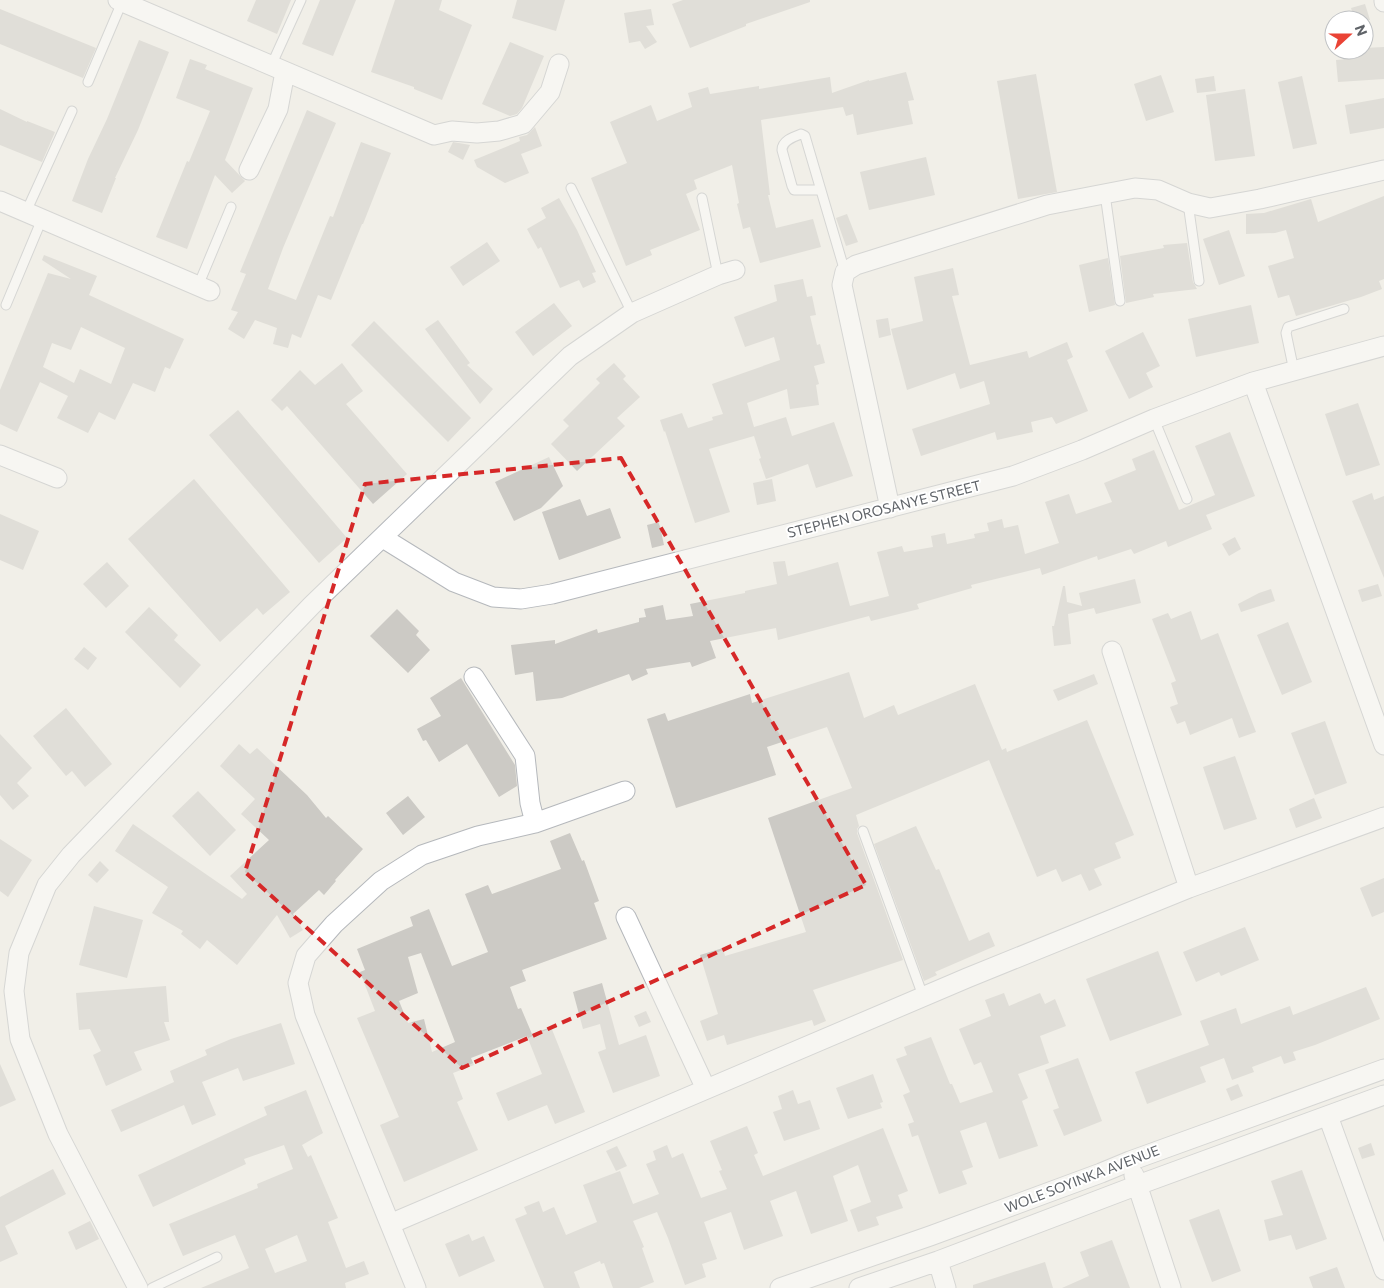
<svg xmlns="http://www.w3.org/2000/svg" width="1384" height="1288" viewBox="0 0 1384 1288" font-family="Commissioner,sans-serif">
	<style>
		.building { fill: #cccac5; fill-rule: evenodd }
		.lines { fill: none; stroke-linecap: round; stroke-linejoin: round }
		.lane-casing { stroke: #b5b8bc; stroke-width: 11 }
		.street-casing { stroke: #b5b8bc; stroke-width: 21 }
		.lane { stroke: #fff; stroke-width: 9 }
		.street { stroke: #fff; stroke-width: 19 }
		.marked { fill: none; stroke: #d62828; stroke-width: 4; stroke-dasharray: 10 6; stroke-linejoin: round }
		.labels { text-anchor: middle; stroke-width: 4; stroke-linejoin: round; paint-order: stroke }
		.street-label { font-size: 14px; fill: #5f6368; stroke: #fff }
	</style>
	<rect width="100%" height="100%" fill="#f1efe8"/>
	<!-- building -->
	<path class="building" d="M256 0H291L277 34 247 21Z
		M320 0H356L333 56 302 44Z
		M395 0H442L439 10 472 25 442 100 414 89V87L371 72Z
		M517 0H565L556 31 512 18Z
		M683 0H810V2L746 24V26L690 48 672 4Z
		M1365 4 1370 20H1355L1351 8Z
		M0 9 96 48 83 78 0 44Z
		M651 9 654 25 646 26 657 42 645 49 640 41 629 43 624 13Z
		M139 40 169 52 138 130 115 178H116L102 213 72 201 88 159 107 119Z
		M510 42 544 56 522 108 517 114 510 116 482 104Z
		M1384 47V79L1338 82 1336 60 1348 59V50H1364V48Z
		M190 59 207 65 205 69 253 88 225 160 245 181 232 193 215 175 187 249 156 237 187 161 189 162 210 111 176 98Z
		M906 72 914 100 908 101 913 124 857 135 853 114 846 116 843 107 761 120 770 195H768L776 228 813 219 821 247 760 263 750 227 743 229 737 204 739 203 732 165 694 180 697 189 686 194 700 230 650 250 652 255 626 266 591 178 627 163 610 122 651 105 657 121 692 107 688 93 708 87 710 94 759 86V89L830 77 832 93 869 80V81Z
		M1036 74 1057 192 1018 199 997 81Z
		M1161 75 1174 112 1146 121 1134 84Z
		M1214 76 1216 91 1197 93 1195 79Z
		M1302 76 1317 144 1293 149 1278 82Z
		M1245 89 1255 156 1215 161 1206 95Z
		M1384 98V128L1350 134 1345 105Z
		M0 109 27 122V121L55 132 42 162 0 145Z
		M307 110 336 123 283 248 268 289 296 300 330 216 333 217 361 142 391 153 363 224H362L331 300 318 295 301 338 292 334 288 348 273 344 277 328 255 320 244 339 228 329 238 312 231 310 246 274 240 272Z
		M535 127 542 146 521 154 529 173 505 183 477 167 474 160 520 141 519 137 527 135Z
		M453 142 470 145 463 160 448 152Z
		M926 157 935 195 869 210 860 172Z
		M1384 196V279L1379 281 1382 289 1361 297 1296 316 1289 295 1278 298 1268 266 1294 258 1286 230 1275 233 1246 234V214L1264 213 1311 199 1318 222Z
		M559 198 577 230 596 272 592 273 596 282 583 288 579 280 560 288 541 247 538 249 527 229 546 218 541 208Z
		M847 214 858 242 846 246 836 218Z
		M1229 230 1245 276 1219 285 1203 239Z
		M487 242 500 261 463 286 450 267Z
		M1187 243 1193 282 1197 289 1153 294 1154 297 1126 303 1120 256 1164 248 1163 245Z
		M44 255 97 276 89 295 184 339 170 369 165 367 155 392 133 383 115 420 99 412 88 433 57 418 68 396 40 382 17 432 0 424V390L48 273 71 279 42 260ZM81 327 125 348 111 384 80 369 74 383 43 367 52 343 71 350Z
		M1108 258 1115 305 1089 312 1079 265Z
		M953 268 959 295 952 296 970 365 1027 351 1029 358 1067 342 1073 357 1067 360 1088 411 1056 424 1052 417 1031 422 1033 432 997 440 995 432 921 456 912 429 990 404 984 381 960 389 955 373 907 390 891 329 923 321 914 277Z
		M803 279 807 297 812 296 816 315 810 316 817 345 820 344 825 363 814 366 819 384 816 385 819 405 790 409 787 389 747 403 754 427 786 417 792 436 834 422 853 476 816 488 808 464 766 479 759 459 761 458 754 436 709 449 730 512 695 523 665 431 664 432 660 420 682 413 688 428 713 420 712 417 723 414 712 384 780 360 774 337 745 347 734 317 777 301 774 285Z
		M554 303 572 326 533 356 515 332Z
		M1251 305 1259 343 1196 357 1188 319Z
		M888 318 891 335 879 338 876 320Z
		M438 320 470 363 467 365 493 389 480 404 425 329Z
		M374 321 471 418 448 442 351 345Z
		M1143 332 1160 366 1146 373 1153 387 1129 399 1105 351Z
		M342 363 363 391 346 404 407 474 373 504 287 406 282 411 271 400 300 370 315 385Z
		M614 363 626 376 623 379 640 397 617 418 625 426 577 471 551 444 569 426 563 420 600 383 596 379Z
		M1358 403 1380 465 1346 476 1325 414Z
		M238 410 347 538 319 563 209 435Z
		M1230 432 1255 496 1206 515 1212 529 1168 547 1166 541 1134 554 1131 549 1098 560 1097 556 1042 575 1040 568 971 585 972 588 917 604 919 609 871 621 869 616 778 640 776 628 710 641 716 658 692 667 690 662 646 669 648 674 632 681 629 674 562 698 536 701 533 672 515 675 511 645 555 640V644L597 629 598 633 639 622V618L646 617 644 609 663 605 666 620 693 616 690 604 745 593V591L777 584 773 562 785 561 788 576 838 562 850 606 889 596 877 552 902 546 904 552 933 547 931 536 945 533 947 544 975 538 974 534 989 531 987 523 1002 519 1004 528 1018 525 1025 554 1059 543 1045 502 1069 494 1076 514 1112 502 1104 483 1136 470 1132 459 1154 450 1179 510 1215 495 1195 446Z
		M549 457 563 486 541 508 514 521 495 482Z
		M194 479 290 592 263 615 257 608 220 642 128 539Z
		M772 479 776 501 757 505 753 483Z
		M1372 493 1374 500 1384 496V578L1352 501Z
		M580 499 587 516 610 508 621 538 559 560 542 512Z
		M0 514 39 531 23 570 0 560Z
		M659 522 664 545 652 548 647 525Z
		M1235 537 1241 549 1229 556 1222 544Z
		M107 562 129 586 106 608 83 584Z
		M1135 579 1141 603 1096 614 1094 608 1068 614 1071 644 1054 646 1052 626H1054L1063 586H1065L1067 602 1082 606 1079 593Z
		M1378 584 1382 596 1362 602 1358 590Z
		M1271 589 1275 601 1241 612 1238 604 1259 593Z
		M149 607 178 635 174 640 201 665 180 688 125 632Z
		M397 609 419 631 416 635 430 650 408 673 370 636Z
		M1191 611 1201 640 1218 633 1256 732 1239 738 1232 718 1190 735 1185 721 1177 724 1170 707 1178 704 1171 683 1176 681 1152 619 1168 613 1171 619Z
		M1288 622 1312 682 1282 695 1257 635Z
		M84 647 97 658 88 670 74 659Z
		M849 672 864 718 894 705 898 715 975 684 1002 750 1006 748 1007 752 1087 720 1134 835 1115 843 1121 858 1094 869 1102 885 1089 891 1081 874 1062 882 1056 869 1037 877 989 760 856 815 859 826 857 829V833L903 960 813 990 826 1021 814 1026 812 1020 727 1045 724 1035 707 1041 700 1021 718 1014 700 955 723 948 725 956 806 932 768 818 852 788 827 727 767 747 776 775 676 808 647 719 665 713 668 721 750 694 752 703Z
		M1094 674 1098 684 1058 701 1053 690Z
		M461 678 515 765 517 786 499 797 467 744 439 762 426 740 423 741 417 729 441 716 430 698Z
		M66 708 112 764 85 787 72 771 66 776 33 736Z
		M1325 721 1347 783 1315 795 1291 733Z
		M0 734 32 768 17 783 29 796 13 810 0 795Z
		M239 744 250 754 257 748 307 795 326 818 328 816 363 849 335 880 336 881 324 895 319 890 293 914 303 930 290 938 277 915 237 965 207 940 200 949 181 934 183 931 152 913 168 887 115 851 133 824 242 899 247 894 230 876 269 840 241 814 255 799 220 766Z
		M1235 756 1257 819 1224 830 1203 767Z
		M198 791 236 830 210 856 172 816Z
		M408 796 425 817 403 835 386 813Z
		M1314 798 1322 818 1296 828 1289 809Z
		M916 826 936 870 939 869 969 941 989 932 995 946 935 972 937 975 924 981 874 844Z
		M570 833 582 861 584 860 599 901 594 903 607 939 522 970 526 981 510 987 518 1009 521 1008 532 1034 471 1058 474 1065 453 1073 463 1099 457 1102 478 1150 404 1182 380 1125 399 1117 357 1018 375 1011 360 972 365 970 357 949 413 926 410 917 429 909 452 966 488 952 465 894 488 885 492 894 561 869 550 841ZM421 953 455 1042 432 1052 424 1019 408 1023 399 1001 418 993 408 957Z
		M0 839 32 860 8 897 0 891Z
		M100 861 109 870 97 883 88 875Z
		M1384 878V912L1372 917 1360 888Z
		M94 906 143 920 127 978 79 965Z
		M1245 927 1259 960 1221 976 1219 972 1196 982 1183 952Z
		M1158 951 1182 1015 1110 1041 1086 979Z
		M602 983 619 1045 646 1035 660 1076 613 1093 598 1052 606 1049 600 1024 583 1029 573 992Z
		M166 986 169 1022H164L170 1040 134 1052 142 1070 106 1086 93 1055 101 1051 90 1029 79 1030 76 993Z
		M1366 987 1380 1019 1315 1045 1293 1052 1296 1060 1284 1064 1281 1056 1252 1067 1254 1072 1232 1080 1224 1058 1200 1067 1206 1082 1147 1104 1135 1072 1209 1045 1200 1021 1236 1008 1241 1024 1290 1006 1293 1015Z
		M1004 993 1009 1006 1040 993 1045 1004 1055 999 1066 1026 1040 1036 1049 1063 1018 1074 1028 1098 1022 1101 1038 1146 999 1159 986 1122 960 1131 973 1167 962 1171 967 1184 939 1194 918 1135 912 1137 908 1124 914 1122 903 1095 910 1092 896 1059 907 1055 904 1047 931 1037 950 1084H952L960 1103 993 1092 981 1062 974 1065 959 1029 991 1016 985 1000Z
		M646 1011 651 1022 639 1027 634 1016Z
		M281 1023 295 1064 243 1081 238 1068 202 1082 216 1115 192 1125 184 1105 121 1132 111 1110 174 1082 170 1071 207 1055 205 1050 231 1039Z
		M551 1027 585 1112 555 1124 547 1105 508 1121 496 1093 542 1074 527 1036Z
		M1078 1058 1102 1121 1064 1136 1053 1110 1059 1108 1045 1070Z
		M0 1064 16 1100 0 1107Z
		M873 1074 883 1102 880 1103 882 1108 848 1119 836 1088Z
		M1238 1084 1243 1096 1231 1101 1226 1089Z
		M306 1090 323 1133 302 1145 308 1157 311 1155 338 1218 328 1222 346 1268 364 1261 369 1274 345 1283 346 1288H201L249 1268 235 1235 183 1256 169 1224 258 1188 257 1184 293 1169 284 1145 244 1159 246 1164 153 1207 138 1175 267 1115 264 1107ZM297 1235 307 1261 275 1273 265 1249Z
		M793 1090 798 1104 810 1100 820 1129 784 1141 773 1112 782 1109 778 1096Z
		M747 1126 758 1153 754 1155 763 1176 883 1128 908 1191 898 1195 903 1208 876 1217 879 1225 858 1232 850 1210 871 1202 858 1165 833 1176 848 1221 811 1234 796 1191 770 1201 783 1236 744 1250 731 1212 704 1222 717 1259 702 1264 706 1277 685 1285 668 1238 657 1212 633 1221 644 1247 642 1248 654 1282 639 1288H613L604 1263 601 1264 600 1261 574 1272 580 1288H544L515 1219 527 1214 524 1207 539 1201 543 1212 554 1207 566 1235 597 1222 583 1185 620 1171 633 1204 659 1194 646 1164 656 1160 653 1151 667 1145 672 1158 683 1153 701 1198 727 1189 719 1171 722 1170 710 1141Z
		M1371 1143 1375 1155 1362 1159 1358 1148Z
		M617 1146 627 1166 616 1171 606 1151Z
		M53 1169 66 1194 5 1226 18 1254 0 1262V1197Z
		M1302 1170 1327 1239 1296 1250 1291 1235 1269 1241 1264 1220 1283 1215 1271 1181Z
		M1219 1209 1241 1271 1212 1282 1189 1220Z
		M90 1221 99 1239 76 1250 68 1232Z
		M469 1234 472 1241 484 1236 495 1261 459 1277 445 1244Z
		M1112 1240 1130 1288H1062L1089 1276 1080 1252Z
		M1045 1262 1053 1288H973V1285Z
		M1337 1267 1345 1288H1313L1309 1277Z"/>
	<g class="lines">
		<!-- lane casing -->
		<g class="lane-casing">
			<path id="lane" d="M271 66 301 0
				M88 82 122 2
				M571 188 632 313
				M821 190H794L792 186 782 150C782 141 793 137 801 134L805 136 845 272
				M1105 194 1120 301
				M702 198 718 275
				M1188 203 1199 281
				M26 212 72 111
				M198 286 231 207
				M6 305 42 219
				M1294 371 1286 333 1288 327 1344 309
				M1154 419 1187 499
				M863 831 923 996
				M152 1288 217 1257"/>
		</g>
		<!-- street casing -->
		<g class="street-casing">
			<path id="street" d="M118 0 434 135 452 131 477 133 499 131 523 124 550 92 559 64
				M1384 0V2
				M249 170 278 109 285 72
				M0 201 210 291
				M1253 382 1384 745
				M0 455 57 478
				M890 508 842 285 845 272 856 265 1047 205 1135 188 1158 190 1188 203 1210 208 1260 199 1384 170
				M383 538 454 582 493 597 521 599 552 594 1013 476 1082 450 1154 419 1253 382 1384 346
				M1112 651 1189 888
				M474 677 525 756 530 803 535 823
				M626 917 706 1089
				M1328 1116 1384 1270
				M1134 1175 1171 1288
				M390 1224 967 978 1189 888 1384 817
				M938 1261 946 1288
				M138 1288 58 1134 20 1039 14 991 19 953 47 885 71 855 312 605 570 356 632 313 718 275 735 270
				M416 1288 305 1015 298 983 306 956 334 924 381 881 422 855 478 836 535 823 625 791
				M780 1288 930 1236 1101 1173 1130 1161 1384 1069
				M859 1288 938 1261 1138 1185 1384 1095"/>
		</g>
		<!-- lane -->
		<use href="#lane" class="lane"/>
		<!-- street -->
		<use href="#street" class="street"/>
	</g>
	<!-- marked area -->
	<path d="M0 0H1384V1288H0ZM621 458 866 885 462 1068 245 872 365 484Z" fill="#f1efe8" fill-opacity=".55" fill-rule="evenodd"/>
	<path class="marked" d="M621 458 866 885 462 1068 245 872 365 484Z"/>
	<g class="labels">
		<!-- street labels -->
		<g class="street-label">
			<text transform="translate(884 509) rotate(-14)" y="5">STEPHEN OROSANYE STREET</text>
			<text transform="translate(1082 1179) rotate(-21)" y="5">WOLE SOYINKA AVENUE</text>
		</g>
	</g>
	<!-- north arrow -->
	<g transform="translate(1349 35) rotate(69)"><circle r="24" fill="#ffffff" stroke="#bfc1c3"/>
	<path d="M0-4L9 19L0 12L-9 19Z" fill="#ea4335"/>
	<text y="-8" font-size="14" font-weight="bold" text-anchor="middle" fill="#5f6368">N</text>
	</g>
</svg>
